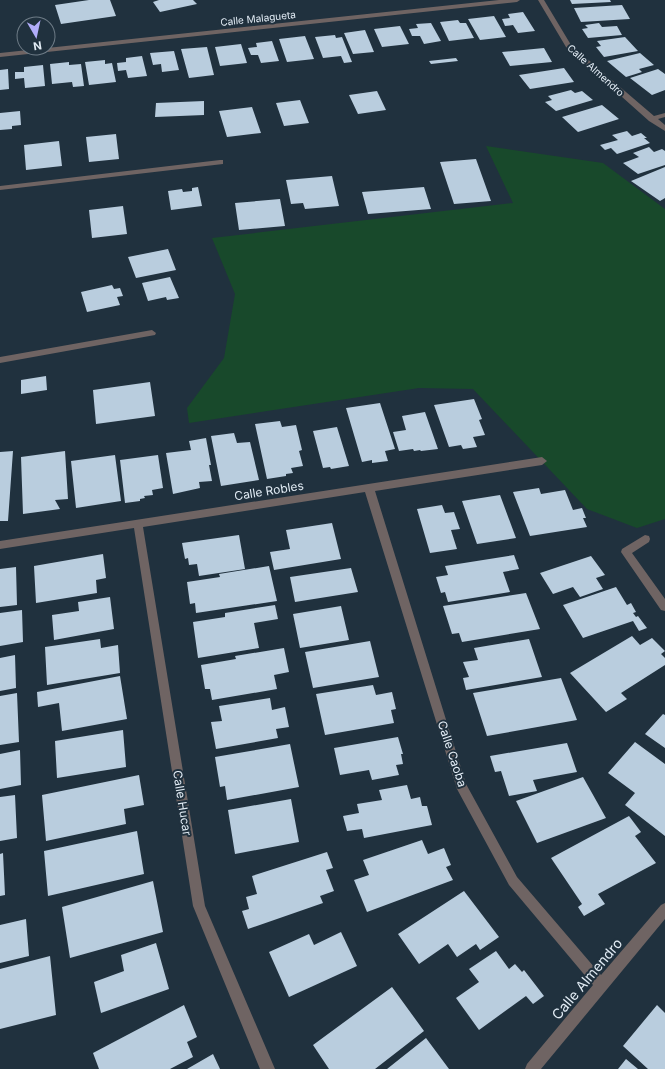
<svg xmlns="http://www.w3.org/2000/svg" width="665" height="1069" viewBox="0 0 665 1069" font-family="Inter,sans-serif">
	<style>
		.green { fill: #18492b }
		.building { fill: #b9cdde }
		.lines { fill: none; stroke-linecap: round; stroke-linejoin: round }
		.street { fill: #6f6463; fill-rule: evenodd }
		.labels { text-anchor: middle; stroke-width: 4; stroke-linejoin: round; paint-order: stroke }
		.far-street-label { font-size: 10px; fill: #e2ecf5; stroke: #20313e }
		.street-label { font-size: 12px; fill: #e2ecf5; stroke: #20313e }
		.near-street-label { font-size: 14px; fill: #e2ecf5; stroke: #20313e }
	</style>
	<rect width="100%" height="100%" fill="#20313e"/>
	<!-- green -->
	<path class="green" d="M486 146 603 163 665 209V519L637 528 587 509 473 389 419 388 189 423 187 408 224 358 235 294 212 238 513 203Z"/>
	<!-- building -->
	<path class="building" d="M89 0H110L116 16 61 24 55 5Z
		M159 0H193L197 4 160 12 153 2Z
		M570 0H610L611 2 572 4Z
		M622 5 630 19 581 22 574 8Z
		M523 12 535 31 518 33 513 25 505 26 502 19 510 18 508 14Z
		M494 16 506 37 480 40 468 19Z
		M458 20 460 23H466L474 38 449 41 440 22Z
		M431 23 441 41 424 44 420 36H412L409 29 418 28 416 24Z
		M599 23 602 27 617 26 622 35 588 38 582 29 588 28 585 25Z
		M400 26 409 44 382 47 374 29Z
		M365 30 374 52 353 54 344 33Z
		M335 35 336 38 342 37 352 62 344 63 341 56 323 58 315 37Z
		M305 36 314 59 287 62 279 39Z
		M625 37 638 51 604 57 596 47 601 46 597 41Z
		M272 41 279 61 261 63 258 55H251L248 48 257 47 256 43Z
		M241 44 247 63 220 66 215 47Z
		M207 47 214 75 189 78 181 49Z
		M544 48 552 62 510 66 502 52Z
		M174 51 179 70 162 72 161 64 153 65 150 53Z
		M640 53 654 65 639 69 642 72 626 77 607 61Z
		M142 56 147 76 128 78 126 70 118 71 117 63 126 62V58Z
		M456 58 458 61 431 64 429 61Z
		M105 60V64L112 63 116 82 89 85 85 62Z
		M69 62V65L81 64 84 86 73 87 72 82 52 84 50 64Z
		M43 65 45 86 25 88 24 78 15 79V72H24V67Z
		M564 68 574 82 530 89 519 75Z
		M8 69 9 89 0 90V70Z
		M658 69 665 74V90L652 95 630 78Z
		M571 90 575 93 582 91 593 100 556 111 545 102 552 100 548 96Z
		M377 91 386 110 358 114 349 95Z
		M300 100 309 123 284 126 276 103Z
		M204 101V115L155 117 156 103Z
		M602 105 619 119 578 132 562 117Z
		M252 107 261 133 227 137 219 111Z
		M20 111 21 125 12 126V129L0 130V113Z
		M627 131 632 136 641 133 647 138H644L650 143 617 154 611 148 605 150 600 145 618 140 612 135Z
		M116 134 119 159 89 162 86 137Z
		M59 141 62 166 26 170 24 145Z
		M649 147 654 152 662 149 665 151V165L638 174 623 163 639 157 633 153Z
		M476 159 491 201 454 204 440 162Z
		M665 167V198L660 201 631 181Z
		M332 176 339 206 305 209 303 203 291 204 286 180Z
		M198 187 202 206 171 210 168 191 182 189 183 192 192 191V188Z
		M424 187 431 209 368 214 362 192Z
		M280 199 285 226 239 230 235 203Z
		M123 206 127 234 92 238 89 210Z
		M168 249 176 270 136 278 128 257Z
		M170 277 179 298 167 300 166 297 148 301 142 283Z
		M112 285 114 289 120 288 123 296 117 297 120 305 87 312 81 292Z
		M46 376 47 390 21 394V380Z
		M150 382 155 416 96 424 93 390Z
		M474 399 482 419 479 420 485 435 473 437 477 447 463 449 461 445 449 447 434 405Z
		M380 403 395 449 385 451 388 461 372 463V460L362 462 346 408Z
		M425 412 438 449 421 451 420 450 414 451 413 449 399 451 393 432 406 430 402 416Z
		M280 421 282 427 296 425 302 450 299 451 303 466 291 468 293 473 286 474V476L267 479 255 424Z
		M337 427 349 466 331 469 330 467 323 468 313 431Z
		M234 433 237 443 250 442 259 480 221 486 211 436Z
		M206 438 211 465H209L212 481 199 482 200 488 173 494 166 453 191 450 189 441Z
		M13 451 8 521H0V452Z
		M65 451 68 499 55 500 60 509 23 514 21 457Z
		M115 455 121 501 76 508 71 461Z
		M158 455 163 488 152 490 153 495 144 496 145 498 140 499V501L125 503 120 460Z
		M539 488 541 494 565 490 573 510 582 508 586 518H583L587 527 530 536 513 492Z
		M500 495 516 538 477 544 462 501Z
		M442 505 445 513 454 512 460 529 451 530 457 549 430 553 417 509Z
		M332 523 341 559 274 570 270 552 290 549 286 530Z
		M239 535 245 569 199 576 197 564 189 565 188 558 185 559 182 543Z
		M103 554 106 578 96 580 97 593 36 603 34 566Z
		M514 555 519 569 503 572 510 592 448 602 445 592 441 593 436 577 448 575 445 566Z
		M591 556 605 575 596 578 603 589 580 597 573 587 553 594 540 573Z
		M269 566 277 601 196 613 195 603 190 604 187 582 220 577 219 574Z
		M16 567 17 605 0 607V569Z
		M351 568 358 592 295 602 290 577Z
		M616 587 627 605 631 603 636 612 633 613 636 617 638 616 647 628 639 631 633 621 583 638 563 605Z
		M526 593 540 629 462 642 459 633 452 634 443 606Z
		M110 597 114 629 54 640 52 615 79 611 78 602Z
		M275 605 278 619 254 623 259 648 198 658 193 622 225 617V613Z
		M341 606 349 640 300 648 293 614Z
		M22 610 23 642 0 646V613Z
		M632 636 640 645 652 638 665 651 661 654 665 658V665L621 693 627 699 606 712 570 673Z
		M100 639 101 648 118 645 120 673 47 685 45 647Z
		M529 639 542 677 466 690 463 678 469 677 463 662 478 660 474 648Z
		M370 641 379 677 313 688 305 652Z
		M284 648 289 672 274 675 277 689 212 700 210 689H205L201 665 236 659 235 656Z
		M15 655 16 688 0 691V658Z
		M120 676 127 719 62 731 59 703 38 707 37 692Z
		M561 678 577 720 487 736 473 693Z
		M373 685 376 695 392 692 396 709 391 710 394 723 325 735 316 694Z
		M17 693 19 742 0 745V696Z
		M270 698 272 710 285 707 289 727 276 729 278 738 216 749 211 722 222 721 219 706Z
		M663 714 665 715V748L645 734Z
		M123 730 126 767 57 778 55 741Z
		M398 737 403 754H401L403 764 396 765 399 775 372 780 369 770 340 775 334 748Z
		M635 742 665 764V836L625 805 635 793 608 773Z
		M567 743 577 772 533 780 537 791 509 796 501 771 495 772 490 756Z
		M290 744 299 787 227 800 225 786 220 787 215 757Z
		M20 750 21 785 0 789V754Z
		M139 775 144 805 124 809 126 824 46 841 42 795Z
		M583 777 606 818 537 843 516 801Z
		M407 785 411 799 420 797 422 806H427L432 825 364 838 362 829 347 831 343 816 359 813 357 804 382 800 379 790Z
		M15 795 17 838 0 841V797Z
		M291 799 299 842 235 854 228 810Z
		M629 816 641 832 635 836 656 863 598 894 605 904 584 916 578 907 582 904 551 858Z
		M137 831 144 874 48 896 44 851Z
		M422 840 428 854 444 848 451 865 446 867 453 880 367 912 354 880 369 875 363 860Z
		M327 852 333 868 326 870 334 891 320 896 323 903 248 929 242 911 249 909 246 897 257 894 252 876Z
		M3 853 5 895 0 896V854Z
		M153 881 163 932 70 958 62 907Z
		M464 891 499 937 480 950 476 944 457 957 448 944 419 964 398 934Z
		M26 919 29 956 0 963V925Z
		M341 932 357 966 289 997 269 952 309 934 314 945Z
		M156 943 169 989 101 1013 94 982 124 971 121 955Z
		M496 951 509 969 515 964 522 972 524 970 544 996 533 1004 526 996 479 1030 456 998 479 982 469 969Z
		M50 956 56 1015 0 1029V969Z
		M392 987 424 1031 375 1069H329L313 1045Z
		M184 1005 197 1037 187 1042 193 1057 170 1069H99L93 1053Z
		M657 1005 665 1013V1069H648L623 1046Z
		M426 1038 449 1069H387Z
		M213 1054 220 1069H187Z
		M626 1059 638 1069H618Z"/>
	<g class="lines">
		<!-- street -->
		<path class="street" d="M499 0H520L517 2 0 57V53Z
			M538 0H544L571 45 654 116 665 113V117L658 119 665 125V131L649 121 566 47Z
			M220 160H223V164L0 190V186Z
			M152 330 156 333 155 335 0 363V357Z
			M542 457 547 461 542 465 375 491 466 784 517 877 601 975 661 905 665 903V919L541 1069H525L527 1064 593 985 509 885 457 789 365 492 143 527 205 906 275 1069H260L193 906 134 528 0 549V541Z
			M645 535 649 536 650 539 649 542 632 553 665 599V611L661 610 621 552 622 549Z"/>
	</g>
	<g class="labels">
		<!-- far-street labels -->
		<g class="far-street-label">
			<text transform="translate(258 18) rotate(-6)" y="4">Calle Malagueta</text>
			<text transform="translate(596 70) rotate(42)" y="4">Calle Almendro</text>
		</g>
		<!-- street labels -->
		<g class="street-label">
			<text transform="translate(269 491) rotate(-9)" y="4">Calle Robles</text>
			<text transform="translate(452 754) rotate(72)" y="4">Calle Caoba</text>
			<text transform="translate(182 803) rotate(81)" y="4">Calle Hucar</text>
		</g>
		<!-- near-street labels -->
		<g class="near-street-label">
			<text transform="translate(587 979) rotate(-50)" y="5">Calle Almendro</text>
		</g>
	</g>
	<!-- north arrow -->
	<g transform="translate(36 36) rotate(171)"><circle r="19" fill="#20313e" stroke="#6e7c87"/>
	<path d="M0-3L7 15L0 10L-7 15Z" fill="#b1adfa"/>
	<text y="-6" font-size="11" font-weight="bold" text-anchor="middle" fill="#e2ecf5">N</text>
	</g>
</svg>
